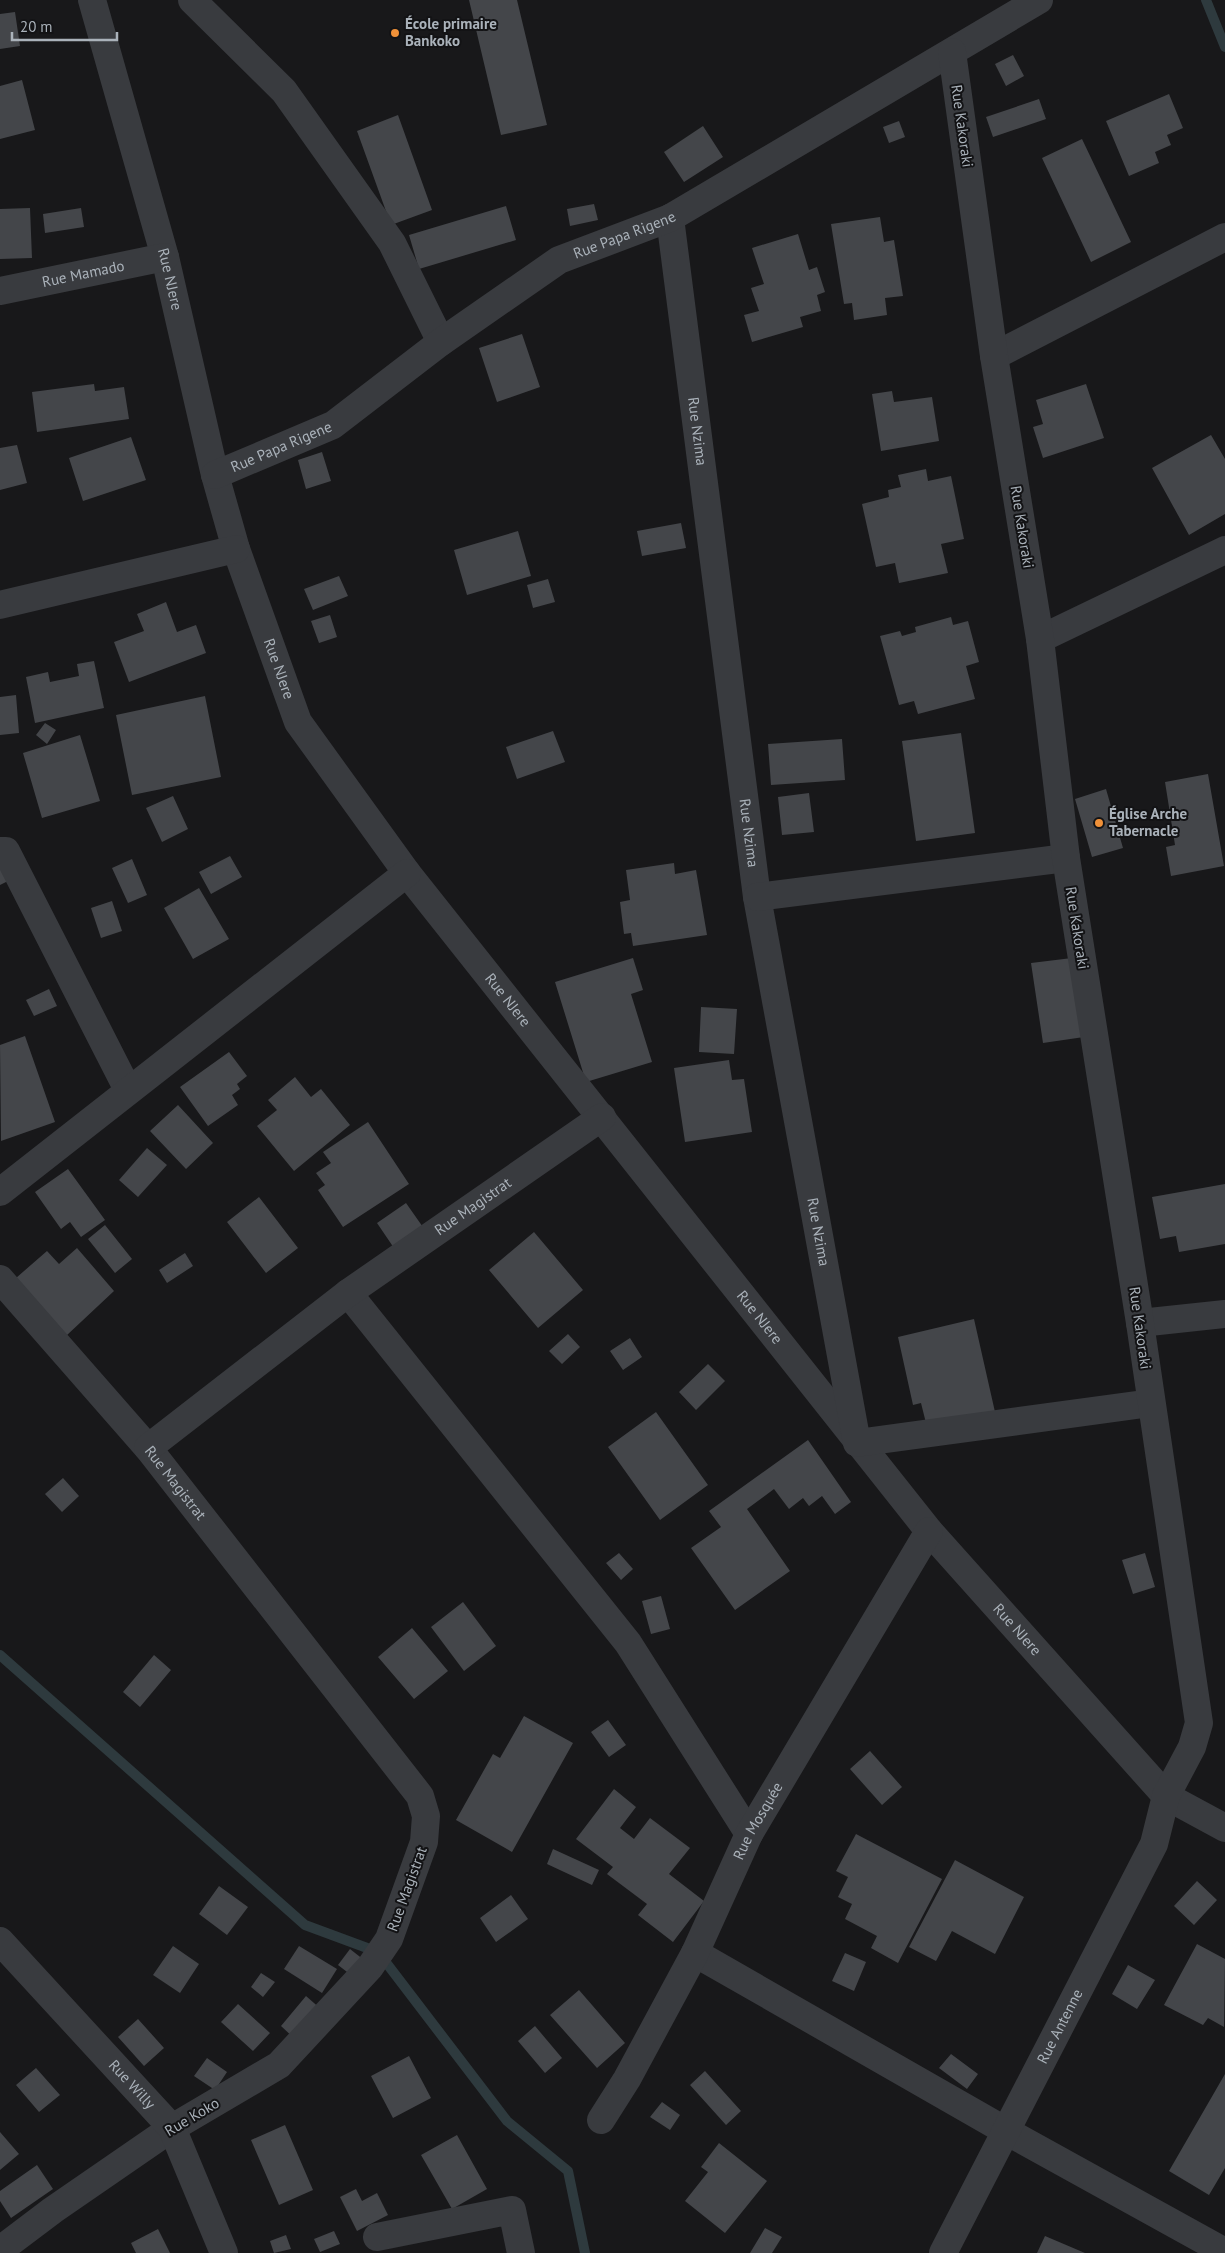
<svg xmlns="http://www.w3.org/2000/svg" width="1225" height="2253" viewBox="0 0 1225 2253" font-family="'PT Sans',sans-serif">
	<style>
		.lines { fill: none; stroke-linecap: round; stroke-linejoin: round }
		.stream { stroke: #2e3a3e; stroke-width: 10 }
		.building { fill: #44464a }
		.minor { stroke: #393b3f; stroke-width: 28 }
		.poi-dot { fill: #f09139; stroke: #131315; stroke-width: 2 }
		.labels { text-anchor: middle; stroke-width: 4; stroke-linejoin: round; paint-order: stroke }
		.poi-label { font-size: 15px; font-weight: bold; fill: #aab2ba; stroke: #131315; text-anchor: start }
		.street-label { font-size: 15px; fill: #aab2ba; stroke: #131315 }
	</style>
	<rect width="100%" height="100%" fill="#18181a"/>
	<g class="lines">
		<!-- stream -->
		<path class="stream" d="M1206 0 1225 47
			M0 1655 305 1925 378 1952 507 2121 568 2171 585 2253"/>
	</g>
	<!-- building -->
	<path class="building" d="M469 0H517L547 125 501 135Z
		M15 12 20 46 0 49V14Z
		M1013 55 1024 76 1006 86 995 64Z
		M22 80 35 130 0 139V86Z
		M1169 94 1183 128 1167 135 1171 145 1155 152 1159 163 1129 176 1106 121Z
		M1039 99 1046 119 993 137 986 117Z
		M398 115 432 210 391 225 357 131Z
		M899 121 905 137 889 143 883 127Z
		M703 126 723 157 684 182 664 152Z
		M1082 139 1131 242 1091 262 1042 158Z
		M594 204 598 220 570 226 567 209Z
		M506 206 516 240 419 269 409 235Z
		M30 208 32 258 0 259V209Z
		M81 208 84 227 45 233 43 214Z
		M880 217 884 242 894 240 903 296 885 298 887 315 854 320 852 303 844 304 831 224Z
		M798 234 809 270 817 267 825 292 817 295 821 311 800 317 803 327 752 342 744 315 759 311 751 288 764 284 752 248Z
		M522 334 540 387 497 402 479 348Z
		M94 384 95 391 124 387 129 419 37 432 32 392Z
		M1086 384 1104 438 1043 458 1033 427 1043 424 1036 400Z
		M892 391 894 402 932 397 939 441 881 451 872 394Z
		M1211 435 1225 459V514L1189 535 1152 468Z
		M131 437 146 480 83 501 69 458Z
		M17 445 27 483 0 490V448Z
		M322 452 331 481 306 489 298 460Z
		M926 469 928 481 951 476 964 539 941 544 948 573 899 583 895 563 876 567 862 504 889 497 888 490 901 487 898 475Z
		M681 523 686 548 642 556 637 531Z
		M518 531 531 576 467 595 454 550Z
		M339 576 348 596 313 610 304 589Z
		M548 579 555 602 533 608 527 585Z
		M166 602 177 632 196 625 206 653 129 682 114 642 144 631 137 614Z
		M330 615 337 637 319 643 311 621Z
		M951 617 953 625 968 621 979 662 966 666 975 699 918 714 914 701 899 705 880 636 900 631 902 636 916 632 915 627Z
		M94 661 104 708 35 723 26 677 48 672 50 682 79 676 77 664Z
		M16 695 19 733 0 735V697Z
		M205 696 221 777 132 795 116 715Z
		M45 723 56 730 47 744 36 735Z
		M553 731 565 762 517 779 506 747Z
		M961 733 975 833 916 841 902 741Z
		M80 735 100 801 42 818 23 753Z
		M842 739 845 780 771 785 768 744Z
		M1208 774 1224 866 1171 876 1166 847 1175 845 1165 782Z
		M1106 789 1123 848 1092 857 1075 799Z
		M809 793 814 832 782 835 778 797Z
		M173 796 188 829 162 842 146 808Z
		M230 856 242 877 211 894 199 872Z
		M132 859 147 895 128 903 112 868Z
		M674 863 675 874 696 870 707 935 633 946 631 933 624 934 620 902 630 900 626 870Z
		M0 866 12 879 0 885Z
		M199 888 229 939 193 959 164 908Z
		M112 901 122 931 101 938 91 908Z
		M633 958 643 990 631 994 652 1062 586 1082 555 982Z
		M1072 958 1084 1037 1043 1043 1031 963Z
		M49 989 57 1006 34 1016 26 1000Z
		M701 1007 737 1009 734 1054 699 1052Z
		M25 1036 55 1122 1 1141 0 1045Z
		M229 1052 247 1076 237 1084 240 1089 232 1095 238 1105 208 1126 180 1087Z
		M729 1060 732 1080 744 1079 752 1132 685 1142 674 1068Z
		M295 1077 311 1097 321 1089 350 1125 294 1171 257 1126 277 1110 268 1100Z
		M178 1105 213 1143 186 1169 150 1131Z
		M368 1122 409 1184 343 1227 318 1190 325 1185 316 1173 331 1163 323 1152Z
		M147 1148 167 1165 138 1197 119 1180Z
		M68 1169 105 1220 81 1237 70 1222 61 1229 35 1192Z
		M1225 1184V1244L1179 1252 1176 1236 1160 1239 1152 1197Z
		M259 1197 298 1248 266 1273 227 1222Z
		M406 1203 425 1230 396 1251 377 1223Z
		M105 1225 132 1259 115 1273 88 1239Z
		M534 1232 583 1290 538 1328 489 1270Z
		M77 1248 114 1291 66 1336 16 1278 47 1251 59 1264Z
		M185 1253 193 1266 167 1283 159 1270Z
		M974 1319 995 1412 927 1427 921 1403 913 1405 898 1337Z
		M568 1334 580 1347 562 1364 549 1351Z
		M630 1338 642 1357 623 1370 610 1351Z
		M708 1364 725 1381 696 1410 679 1392Z
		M656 1412 708 1485 660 1520 608 1447Z
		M808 1440 851 1502 835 1514 822 1496 809 1506 803 1498 789 1509 774 1489 747 1509 790 1571 735 1610 691 1548 721 1527 709 1511Z
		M63 1478 79 1496 62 1512 45 1494Z
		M619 1553 633 1569 621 1580 606 1563Z
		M1145 1553 1155 1587 1133 1594 1122 1560Z
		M661 1596 670 1629 651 1634 642 1601Z
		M463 1602 496 1646 464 1671 431 1627Z
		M412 1628 448 1671 414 1699 378 1657Z
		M154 1655 171 1670 140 1707 123 1692Z
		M524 1716 573 1743 512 1852 456 1820 493 1754 500 1758Z
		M608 1720 626 1745 609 1757 591 1732Z
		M870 1751 902 1787 882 1805 850 1769Z
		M614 1789 636 1807 620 1828 634 1839 650 1818 690 1848 669 1874 704 1901 673 1942 638 1915 647 1904 607 1874 613 1867 576 1839Z
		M856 1834 942 1879 898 1963 871 1948 877 1936 845 1919 852 1904 838 1897 848 1877 836 1871Z
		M553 1849 599 1870 592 1885 547 1864Z
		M955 1860 1024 1897 995 1954 952 1931 936 1961 909 1947Z
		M1197 1881 1217 1900 1194 1925 1174 1906Z
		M219 1886 248 1907 227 1935 199 1914Z
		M511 1895 528 1919 496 1942 480 1918Z
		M1197 1944 1225 1959 1224 2027 1208 2018 1203 2025 1164 2005Z
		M173 1946 199 1964 180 1993 153 1975Z
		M299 1946 337 1969 322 1993 284 1969Z
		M350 1949 364 1960 351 1975 338 1965Z
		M845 1953 866 1962 854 1991 832 1981Z
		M1128 1965 1155 1980 1137 2009 1112 1994Z
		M261 1973 275 1982 263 1997 251 1987Z
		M579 1990 625 2043 597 2068 550 2015Z
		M306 1996 322 2010 296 2040 281 2026Z
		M238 2004 270 2033 253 2051 221 2022Z
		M138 2019 164 2048 144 2066 118 2037Z
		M535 2026 562 2058 545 2073 518 2041Z
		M951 2054 978 2074 967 2089 939 2068Z
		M409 2056 431 2098 393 2118 371 2076Z
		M207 2058 227 2072 215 2090 194 2076Z
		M36 2068 60 2095 39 2112 16 2085Z
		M705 2071 741 2111 726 2125 690 2085Z
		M1225 2074V2168L1209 2195 1169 2171Z
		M662 2102 680 2115 670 2130 650 2117Z
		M285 2125 313 2190 279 2205 251 2140Z
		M0 2132 19 2154 0 2170Z
		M457 2135 487 2189 452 2209 421 2155Z
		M719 2143 767 2181 725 2233 685 2201 708 2172 701 2167Z
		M37 2165 53 2189 11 2218 0 2201V2191Z
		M356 2189 362 2201 377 2193 388 2215 357 2231 340 2197Z
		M765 2228 782 2237 772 2253H750Z
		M158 2229 170 2253H136L131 2243Z
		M334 2231 340 2244 320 2252 314 2239Z
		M286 2235 291 2249 274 2253 270 2241Z
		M1045 2236 1085 2253H1037Z"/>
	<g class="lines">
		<!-- minor -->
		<g class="minor">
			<path id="s1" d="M92 0 165 257 215 475 236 549 298 722 407 873 929 1531 1166 1796 1225 1828"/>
			<path d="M192 0 284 91 392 243 441 342"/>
			<path id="s2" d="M670 218 757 897 857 1443 1151 1403"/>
			<path id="s3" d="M0 291 165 257"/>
			<path d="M994 356 1225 237"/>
			<path id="s4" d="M215 475 333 425 441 342 559 260 670 218 1039 0"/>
			<path d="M0 605 236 549"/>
			<path d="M1040 639 1225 550"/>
			<path d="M0 851H6L128 1090"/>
			<path d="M757 897 1066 858"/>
			<path d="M0 1192 407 873"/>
			<path id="s5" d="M0 1279 148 1448 420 1796 426 1816 424 1842 389 1939 370 1967 279 2065 172 2128 53 2210 0 2250"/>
			<path d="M348 1293 628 1643 749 1834"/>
			<path d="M1140 1323 1225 1314"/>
			<path id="s6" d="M148 1448 348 1293 602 1117"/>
			<path id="s7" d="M0 1941 172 2128 224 2253"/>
			<path d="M695 1953 1006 2131 1225 2252"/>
			<path id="s8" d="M601 2120 627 2079 695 1953 749 1834 929 1531"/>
			<path d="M377 2237 512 2210 521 2253"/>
			<path id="s9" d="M943 2253 1154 1844 1166 1796 1192 1747 1199 1723 1140 1323 1066 858 1040 639 994 356 952 52"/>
		</g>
	</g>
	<!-- markers -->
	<g class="poi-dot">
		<circle cx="395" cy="33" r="5"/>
		<circle cx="1099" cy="823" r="5"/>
	</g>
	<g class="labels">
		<!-- poi labels -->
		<g class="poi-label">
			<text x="405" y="29">École primaire<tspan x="405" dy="17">Bankoko</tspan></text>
			<text x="1109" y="819">Église Arche<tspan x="1109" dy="17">Tabernacle</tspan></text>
		</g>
		<!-- street labels -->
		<g class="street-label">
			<text transform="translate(962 126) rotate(82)" y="5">Rue Kakoraki</text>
			<text dy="5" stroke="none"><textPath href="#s4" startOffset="478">Rue Papa Rigene</textPath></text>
			<text dy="5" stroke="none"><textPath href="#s3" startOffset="85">Rue Mamado</textPath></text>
			<text dy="5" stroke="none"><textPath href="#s1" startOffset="290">Rue NJere</textPath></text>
			<text dy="5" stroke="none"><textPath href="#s2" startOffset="215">Rue Nzima</textPath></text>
			<text dy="5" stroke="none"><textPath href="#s4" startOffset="72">Rue Papa Rigene</textPath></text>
			<text transform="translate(1022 527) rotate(81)" y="5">Rue Kakoraki</text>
			<text dy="5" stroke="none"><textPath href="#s1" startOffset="695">Rue NJere</textPath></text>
			<text dy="5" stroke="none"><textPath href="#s2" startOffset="620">Rue Nzima</textPath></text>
			<text transform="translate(1077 928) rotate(81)" y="5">Rue Kakoraki</text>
			<text dy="5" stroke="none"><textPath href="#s1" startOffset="1100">Rue NJere</textPath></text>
			<text dy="5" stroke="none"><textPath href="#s6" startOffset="405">Rue Magistrat</textPath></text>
			<text dy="5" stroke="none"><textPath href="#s2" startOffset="1025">Rue Nzima</textPath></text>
			<text dy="5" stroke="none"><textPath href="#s1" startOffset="1505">Rue NJere</textPath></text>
			<text transform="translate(1140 1328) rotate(82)" y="5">Rue Kakoraki</text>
			<text dy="5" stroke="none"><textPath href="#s5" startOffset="269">Rue Magistrat</textPath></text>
			<text dy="5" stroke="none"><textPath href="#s1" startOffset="1910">Rue NJere</textPath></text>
			<text dy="5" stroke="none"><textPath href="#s8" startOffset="338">Rue Mosquée</textPath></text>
			<text transform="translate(407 1889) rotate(-70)" y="5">Rue Magistrat</text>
			<text dy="5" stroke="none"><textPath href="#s9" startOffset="255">Rue Antenne</textPath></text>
			<text dy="5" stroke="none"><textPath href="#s7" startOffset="195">Rue Willy</textPath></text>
			<text transform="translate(192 2117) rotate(-31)" y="5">Rue Koko</text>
		</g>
	</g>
	<!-- scale -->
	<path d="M12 32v8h105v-8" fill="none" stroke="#aab2ba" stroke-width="2.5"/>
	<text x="20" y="32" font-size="15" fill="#aab2ba" stroke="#131315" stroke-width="4" paint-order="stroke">20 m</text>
</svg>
